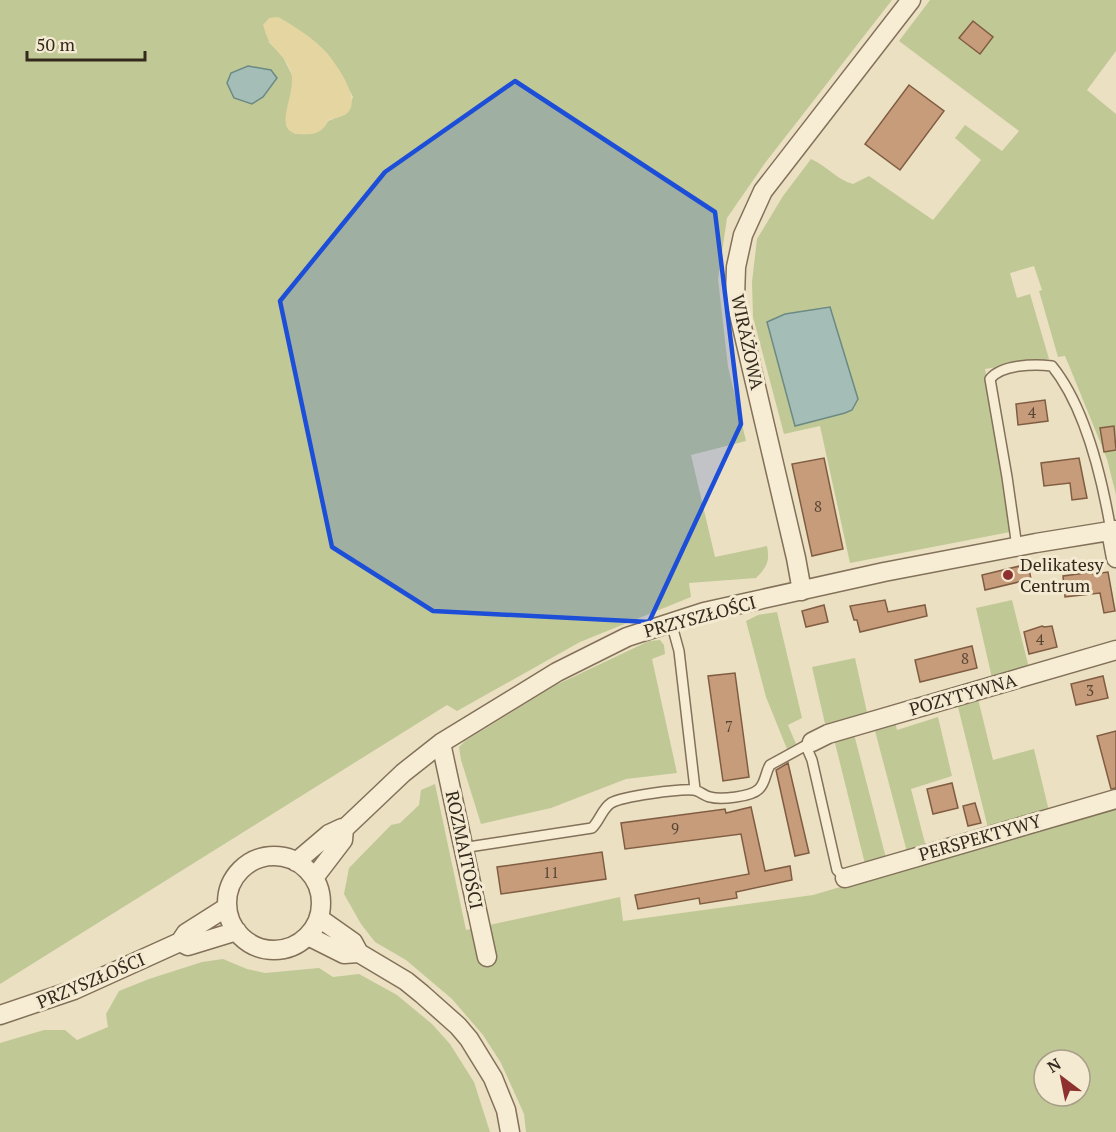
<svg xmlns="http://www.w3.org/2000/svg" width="1116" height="1132" viewBox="0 0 1116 1132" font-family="'PT Serif',serif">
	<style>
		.green { fill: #c0c896; fill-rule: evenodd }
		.sand { fill: #e5d5a0 }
		.water { fill: #a4bdb7; stroke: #6c8a84; stroke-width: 1.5 }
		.building { fill: #c69c7a; stroke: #805d42; stroke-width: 1.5 }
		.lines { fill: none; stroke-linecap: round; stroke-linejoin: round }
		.lane-casing { stroke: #83715a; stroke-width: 12 }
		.street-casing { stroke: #83715a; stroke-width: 21 }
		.lane { stroke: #f6edd4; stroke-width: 9 }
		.street { stroke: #f6edd4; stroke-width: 18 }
		.marked { fill: #1d4ed8; fill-opacity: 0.2; stroke: #1d4ed8; stroke-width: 4.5; stroke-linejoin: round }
		.poi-dot { fill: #8e312e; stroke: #f3ead1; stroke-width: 2 }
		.labels { text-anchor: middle; stroke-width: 6; stroke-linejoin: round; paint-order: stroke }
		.number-label { font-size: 15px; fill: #584634 }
		.street-label { font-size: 18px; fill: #34291d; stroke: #f3ead1 }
		.poi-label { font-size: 18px; fill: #34291d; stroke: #f3ead1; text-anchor: start }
	</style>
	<rect width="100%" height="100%" fill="#ebe0c2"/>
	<!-- green -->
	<path class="green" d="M0 0H892L765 163 727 218 718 279 728 367 746 441 691 455 715 557 767 546C770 561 767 567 756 578L689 583 691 597 580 642 457 711 447 705 0 984ZM268 41 326 53 338 69 353 97 346 114 328 121C321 135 309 134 295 134L286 115 292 93V75L283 57Z
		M930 0H1116V51L1087 90 1116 114V495L1107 459 1070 368 1065 356 1058 357 1039 291 1042 290 1034 266 1010 273 1017 298 1030 294 1049 359 985 369 993 411 1010 532 850 563 820 426 784 434 753 317 752 282 757 239 783 196 811 159C826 165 837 180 853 184L869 176 933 220 981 160 955 138 965 125 1002 151 1019 131 899 41Z
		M1012 600 1029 668 992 678 976 608Z
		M777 612 802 718 788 725 796 744 787 749 766 697 746 621 758 615Z
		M660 640 664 645 665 654 652 659 677 773 626 779 551 808 481 824 461 760 459 747 465 741 556 685 649 641Z
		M855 658 868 717 826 728 812 667Z
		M978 699 993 760 1034 749 1049 811 988 828 957 703Z
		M938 717 952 776 911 789 926 847 907 852 874 727 895 721 897 730Z
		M854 734 886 858 865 864 834 739Z
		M435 784 466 930 620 897 623 921 813 895 1116 806V1132H526L524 1114 501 1063 483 1035 452 999 406 960 375 942 361 924 344 894 349 868 391 825 400 823 419 805 421 790ZM1044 1060H1080V1096H1044Z
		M223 959 247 969 265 973 319 968 333 977 359 974 397 995 432 1024 450 1044 474 1082 490 1132H0V1043L44 1030H65L77 1040 108 1027 106 1014 119 991 149 979 202 962Z"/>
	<!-- sand -->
	<path class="sand" d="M278 17C295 26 314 39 327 53 336 64 364 102 346 114 342 117 333 118 328 120 325 128 320 133 311 134 264 139 298 98 291 72 287 59 277 52 270 42 266 37 265 30 263 25L269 18Z"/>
	<!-- water -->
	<path class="water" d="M248 66 271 70 277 78 263 97 252 104 234 98 227 83 231 73Z
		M830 307 858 399 852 410 845 413 795 426 767 322 785 314Z"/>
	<!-- building -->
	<path class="building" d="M973 21 993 37 980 54 959 38Z
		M909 85 944 111 900 170 865 144Z
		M1045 400 1048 421 1018 425 1016 404Z
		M1114 426 1116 450 1104 452 1100 428Z
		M824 458 843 549 812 556 792 464Z
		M1079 458 1087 498 1072 500 1070 483 1044 486 1041 463Z
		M1028 564 1031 579 985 590 982 575Z
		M1093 572V574L1108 572 1115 611 1104 613 1100 593 1065 597 1063 576Z
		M885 600 888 612 925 605 927 616 860 632 857 620H854L850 606Z
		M824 605 828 622 806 627 802 611Z
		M1042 626 1044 627 1052 626 1057 647 1029 654 1024 632Z
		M972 646 977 668 920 682 915 660Z
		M735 673 749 777 723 781 708 676Z
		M1103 676 1108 698 1076 705 1071 684Z
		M1116 731V788L1111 789 1097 736Z
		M788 763 809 853 795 856 776 770Z
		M952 783 958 808 933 814 927 789Z
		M975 803 981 823 968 826 963 806Z
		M751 807 765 871 790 866 792 880 736 892 737 898 700 904 699 898 638 909 635 895 749 874 741 834 625 849 621 823 725 809 726 813Z
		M602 852 606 879 501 894 497 867Z"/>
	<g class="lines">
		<!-- lane casing -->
		<g class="lane-casing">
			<path id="lane" d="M1017 547 1007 477 990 379C1002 364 1035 364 1052 366 1086 408 1102 478 1111 531
				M671 622 679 651 695 789
				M806 746 812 760 837 870 845 878
				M462 848 592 828C600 820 602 809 611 803 623 796 679 789 693 790 699 790 704 796 710 797 720 800 751 797 759 789 766 782 765 773 770 765L812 742"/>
		</g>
		<!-- street casing -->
		<g class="street-casing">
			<path id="street" d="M1111 531 1116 558
				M802 591 796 558 735 297 736 267 743 235 763 191 911 0
				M812 742 828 734 1116 650
				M441 743 487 957
				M227 903a47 47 0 1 1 94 0a47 47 0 1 1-94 0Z
				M296 862 329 834 342 828 344 829 403 773 441 743 557 672 627 637 704 612 884 572 1036 543 1116 530
				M314 878 343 840 344 829
				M845 878 1116 799
				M319 918 353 942 359 953 406 981 422 994 458 1026 469 1039 493 1078 506 1110 510 1132
				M308 936 344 954 359 953
				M180 942 188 946 237 931
				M0 1015 74 990 180 942 186 933 227 907"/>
		</g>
		<!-- lane -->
		<use href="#lane" class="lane"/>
		<!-- street -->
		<use href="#street" class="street"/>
	</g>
	<!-- marked area -->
	<path class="marked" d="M515 81 715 212 741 424 649 622 433 611 332 547 280 301 385 172Z"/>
	<!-- markers -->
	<circle class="poi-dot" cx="1008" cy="575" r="6"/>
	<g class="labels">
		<!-- number labels -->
		<g class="number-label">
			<text x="1032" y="418">4</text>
			<text x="818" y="512">8</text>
			<text x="1040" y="645">4</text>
			<text x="965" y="664">8</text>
			<text x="1090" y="696">3</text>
			<text x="729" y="732">7</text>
			<text x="675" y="834">9</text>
			<text x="551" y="878">11</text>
		</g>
		<!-- street labels -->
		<g class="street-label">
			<text transform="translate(747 342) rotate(78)" y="6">WIRAŻOWA</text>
			<text transform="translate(700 617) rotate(-15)" y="6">PRZYSZŁOŚCI</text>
			<text transform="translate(963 695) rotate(-16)" y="6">POZYTYWNA</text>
			<text transform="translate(980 838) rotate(-16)" y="6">PERSPEKTYWY</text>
			<text transform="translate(464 850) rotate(78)" y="6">ROZMAITOŚCI</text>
			<text transform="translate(91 981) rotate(-23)" y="6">PRZYSZŁOŚCI</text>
		</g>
		<!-- poi labels -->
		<g class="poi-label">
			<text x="1020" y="571">Delikatesy<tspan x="1020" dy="21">Centrum</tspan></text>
		</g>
	</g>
	<!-- north arrow -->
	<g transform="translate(1062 1078) rotate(328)"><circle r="28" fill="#f3ead1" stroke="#a79d89" stroke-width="1.5"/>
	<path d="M0-4.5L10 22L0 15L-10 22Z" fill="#8e312e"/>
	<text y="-9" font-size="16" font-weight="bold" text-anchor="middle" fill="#34291d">N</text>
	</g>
	<!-- scale -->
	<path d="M27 51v9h118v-9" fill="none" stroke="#34291d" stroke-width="3"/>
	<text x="36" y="51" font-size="18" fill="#34291d" stroke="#f3ead1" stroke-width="4.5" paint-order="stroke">50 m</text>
</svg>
